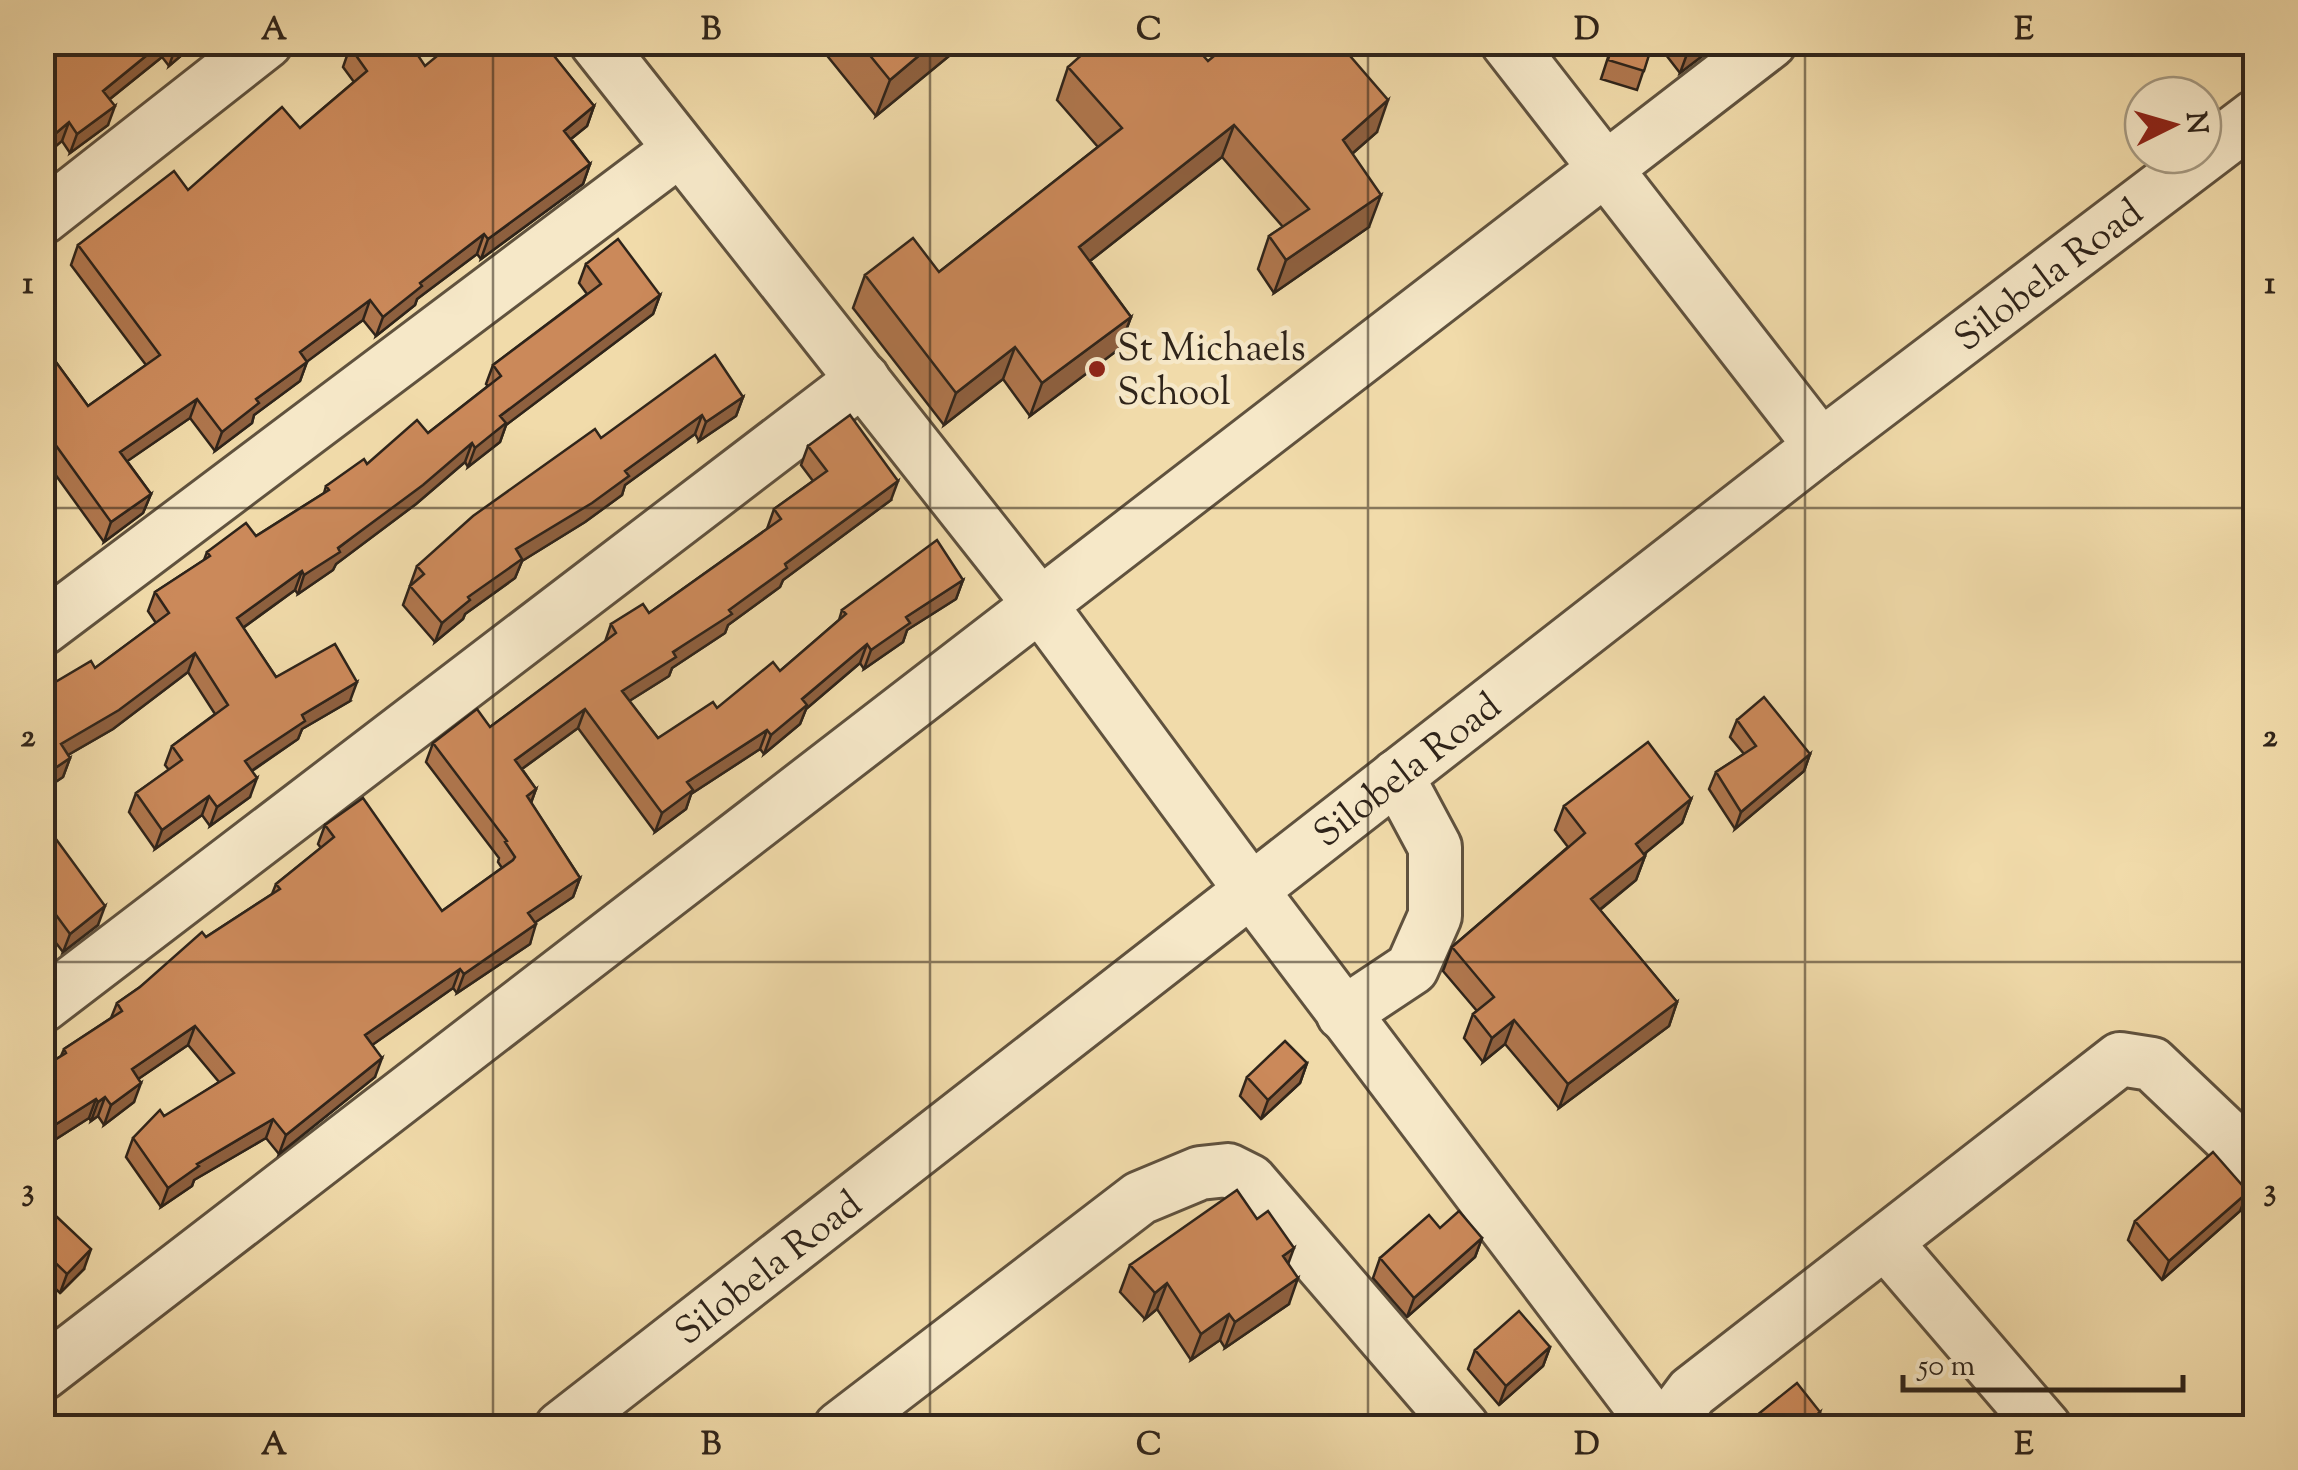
<svg xmlns="http://www.w3.org/2000/svg" width="2298" height="1470" viewBox="0 0 2298 1470" font-family="'Sorts Mill Goudy',serif">
	<style>
		.lines { fill: none; stroke-linecap: round; stroke-linejoin: round }
		.minor-casing { stroke: #60523e; stroke-width: 58 }
		.minor { stroke: #f6e8c8; stroke-width: 52 }
		.wall { fill: #af764d; stroke: #2f241a; stroke-width: 2.5 }
		.shaded-wall { fill: #8e603f; stroke: #2f241a; stroke-width: 2.5 }
		.building { fill: #cb895a; stroke: #2f241a; stroke-width: 2.5 }
		.grid { fill: none; stroke: #2f241a; stroke-width: 2.5; stroke-opacity: 0.55 }
		.poi-dot { fill: #8f2418; stroke: #f6e8c8; stroke-width: 4 }
		.labels { text-anchor: middle; stroke-width: 9; stroke-linejoin: round; paint-order: stroke }
		.street-label { font-size: 38px; fill: #2f241a; stroke: #f6e8c8 }
		.poi-label { font-size: 38px; fill: #2f241a; stroke: #f6e8c8; text-anchor: start }
		.neatline { fill: none; stroke: #2f241a; stroke-width: 4 }
		.grid-label { font-size: 32px; text-anchor: middle; font-weight: bold; fill: #2f241a }
	</style>
	<rect width="100%" height="100%" fill="#f1dbaa"/>
	<filter id="stains"><feTurbulence type="fractalNoise" baseFrequency=".002" numOctaves="4"/><feColorMatrix values="0 0 0 0 .2 0 0 0 0 .09 0 0 0 0 .02 0 0 0 .5 -.17"/></filter>
	<radialGradient id="worn" r=".72"><stop offset=".6" stop-color="#630" stop-opacity="0"/><stop offset="1" stop-color="#630" stop-opacity=".3"/></radialGradient>
	<g class="lines">
		<!-- minor casing -->
		<g class="minor-casing">
			<g id="minor">
				<path d="M596 42 1041 606 1251 890 1658 1428"/>
				<path d="M1507 42 1821 446"/>
				<path d="M42 218 266 42"/>
				<path d="M42 629 679 150"/>
				<path d="M42 1006 863 379"/>
				<path d="M1343 1014 1412 968 1435 916V847L1397 776"/>
				<path d="M1886 1243 2045 1428"/>
				<path d="M42 1374 1770 42"/>
				<path id="s1" d="M561 1428 1821 446 2256 116"/>
				<path d="M840 1428 1140 1198 1200 1173 1228 1170 1250 1181 1463 1428"/>
				<path d="M1665 1428 1692 1392 2120 1059 2152 1064 2256 1163"/>
			</g>
		</g>
		<!-- minor -->
		<use href="#minor" class="minor"/>
	</g>
	<!-- wall -->
	<path class="wall" d="M54 42H197L169 66 162 57 110 99 108 125 70 153 62 141Z
		M816 42H966L876 116Z
		M1613 42H1653L1637 90 1601 79Z
		M1656 42H1716L1714 47 1680 73Z
		M544 44 594 106 587 126 571 139 590 164 583 184 481 259 477 254 417 299 415 305 376 336 363 320 307 361 300 381 254 415 252 423 215 451 190 418 127 461 151 494 143 513 104 542 42 456V343L88 406 146 365 71 265 78 245 188 190 300 128 354 82 343 67 350 47 425 66Z
		M1344 50 1377 132 1352 154 1369 227 1274 293 1258 269 1269 236 1283 227 1222 157 1090 261 1131 317 1119 349 1030 416 1003 379 944 425 853 308 865 275 939 272 1098 147 1057 100 1068 67 1208 61Z
		M586 264 660 295 653 314 506 425 500 442 468 467 465 462 416 504 336 564 333 570 298 594 295 590 243 628 276 677 350 701 302 729 298 739 252 771 250 797 210 826 202 815 155 849 129 812 136 793 169 770 165 765 172 746 215 714 188 672 113 729 68 755 70 758 63 777 42 791 95 668 156 623 148 611 155 592 204 560 207 552 256 536 324 493 326 486 428 433 488 386 486 384 493 365 587 294 579 283Z
		M743 397 736 416 699 441 695 434 625 485 622 495 585 522 522 561 515 578 465 614 463 619 435 642 403 605 417 566 601 438Z
		M808 446 891 500 783 580 780 587 728 625 725 633 672 668 669 676 629 701 658 738 717 708 780 671 839 620 842 610 963 580 956 599 907 630 903 642 864 669 860 663 806 709 800 724 764 754 760 749 691 794 686 809 655 832 578 728 522 769 536 789 531 803 580 878 573 897 535 922 530 944 457 993 453 988 372 1045 375 1077 279 1154 266 1138 194 1180 192 1186 161 1207 126 1157 133 1138 219 1082 188 1045 138 1079 134 1102 104 1125 98 1116 91 1121 89 1118 42 1148V1068L61 1056 64 1049 111 1018 117 1003 140 987 206 937 272 894 276 884 321 848 318 844 325 825 442 911 502 868 498 862 499 858 426 762 433 743 490 727 605 642 611 624 649 613 767 529 774 509 813 481 801 465Z
		M1737 720 1810 754 1804 771 1735 829 1709 789 1716 772 1744 754 1730 737Z
		M1691 799 1682 823 1644 854 1645 856 1636 880 1600 910 1677 1002 1669 1026 1559 1108 1505 1044 1483 1062 1464 1038 1473 1014 1477 1011 1443 971 1452 947 1568 847 1555 830 1564 806Z
		M42 820 98 925 63 952 42 925Z
		M1307 1063 1300 1083 1261 1119 1240 1096 1247 1077Z
		M2248 1192 2240 1211 2162 1280 2128 1240 2135 1221Z
		M1440 1228 1482 1238 1475 1257 1407 1317 1373 1278 1380 1258Z
		M42 1232 84 1269 60 1293 42 1276Z
		M1288 1263 1289 1304 1225 1348 1220 1340 1191 1360 1157 1309 1145 1319 1120 1292 1130 1265Z
		M1550 1347 1543 1366 1499 1405 1468 1369 1475 1350Z"/>
	<!-- shaded-wall -->
	<path class="shaded-wall" d="M163 42H167L162 57 96 110 103 91Z
		M180 42H197L169 66 176 46Z
		M935 42H966L876 116 890 80Z
		M1331 42H1352L1321 70Z
		M1702 42H1716L1714 47 1680 73 1687 54Z
		M1388 100 1377 132 1331 172 1343 140Z
		M115 106 108 125 70 153 77 134Z
		M594 106 587 126 557 150 564 131Z
		M69 122 62 141 42 158V145Z
		M1234 125 1222 157 1067 279 1079 247Z
		M590 164 583 184 481 259 488 239Z
		M1381 195 1369 227 1274 293 1286 260Z
		M484 234 477 254 417 299 415 305 376 336 383 317 420 283Z
		M660 295 653 314 506 425 500 442 468 467 475 448 500 416Z
		M370 300 363 320 293 372 300 352Z
		M1131 317 1119 349 1030 416 1042 383Z
		M1015 347 1003 379 944 425 956 393Z
		M307 362 300 381 254 415 252 423 215 451 222 432 256 399Z
		M743 397 736 416 699 441 706 422Z
		M197 399 190 418 113 471 120 452Z
		M702 415 695 434 625 485 622 495 585 522 522 561 515 578 465 614 463 619 435 642 442 623 516 549Z
		M472 443 465 462 416 504 336 564 333 570 298 594 304 575Z
		M898 481 891 500 783 580 780 587 728 625 725 633 672 668 669 676 615 710 622 691 729 610 785 564Z
		M151 494 143 513 104 542 111 522Z
		M302 571 295 590 230 637 237 618Z
		M963 580 956 599 907 630 903 642 864 669 871 650 906 617Z
		M867 644 860 663 806 709 800 724 764 754 771 735 802 699Z
		M195 653 188 672 113 729 54 763 61 744Z
		M357 682 350 701 302 729 298 739 238 780 245 761 302 715Z
		M585 709 578 728 508 779 515 760Z
		M767 730 760 749 691 794 686 809 655 832 662 813 687 782Z
		M1810 754 1804 771 1735 829 1741 812Z
		M70 758 63 777 42 791V777Z
		M257 778 250 797 210 826 217 807Z
		M536 789 529 808 527 796Z
		M209 796 202 815 155 849 162 830Z
		M1691 799 1682 823 1627 868 1636 844Z
		M1645 856 1636 880 1582 924 1591 899Z
		M580 878 573 897 521 932 528 913Z
		M105 906 98 925 63 952 70 934Z
		M536 924 530 944 457 993 464 974Z
		M460 969 453 988 358 1055 365 1035Z
		M1677 1002 1669 1026 1559 1108 1568 1084Z
		M1514 1020 1505 1044 1483 1062 1492 1038Z
		M195 1026 188 1045 125 1088 132 1069Z
		M382 1058 375 1077 279 1154 286 1135Z
		M1307 1063 1300 1083 1261 1119 1268 1100Z
		M141 1083 134 1102 104 1125 111 1105Z
		M105 1097 98 1116 91 1121 98 1102Z
		M96 1099 89 1118 42 1148V1133Z
		M273 1119 266 1138 194 1180 192 1186 161 1207 168 1188 197 1164Z
		M2248 1192 2240 1211 2162 1280 2169 1261Z
		M1482 1238 1475 1257 1407 1317 1414 1298Z
		M1294 1248 1284 1275 1283 1256Z
		M91 1249 84 1269 60 1293 67 1274Z
		M1298 1278 1289 1304 1225 1348 1235 1322Z
		M1167 1283 1157 1309 1145 1319 1155 1293Z
		M1229 1314 1220 1340 1191 1360 1201 1334Z
		M1550 1347 1543 1366 1499 1405 1506 1386Z
		M1820 1412 1814 1428H1800Z"/>
	<!-- building -->
	<path class="building" d="M54 42H163L103 91 115 106 77 134 69 122 42 145V51Z
		M357 42H409L425 66 454 42H543L594 106 564 131 590 164 488 239 484 234 420 283 422 286 383 317 370 300 300 352 307 362 256 399 259 403 222 432 197 399 120 452 151 494 111 522 42 426V343L88 406 160 355 78 245 174 171 188 190 282 107 300 128 367 71 350 47Z
		M859 42H935L890 80Z
		M1096 42H1191L1208 61 1231 42H1338L1388 100 1343 140 1381 195 1286 260 1269 236 1309 209 1234 125 1079 247 1131 317 1042 383 1015 347 956 393 865 275 913 238 939 272 1122 128 1068 67Z
		M1613 42H1653L1644 71 1608 60Z
		M1678 42H1702L1687 54Z
		M618 239 660 295 500 416 506 423 475 448 472 443 423 485 338 548 340 552 304 575 302 571 237 618 276 677 335 644 357 682 302 715 305 721 245 761 257 778 217 807 209 796 162 830 136 793 182 760 172 746 228 705 195 653 119 710 61 744 70 758 42 777V690L91 661 95 668 169 613 155 592 210 556 207 552 246 523 256 536 329 490 326 486 364 459 367 464 417 420 428 433 501 376 493 365 601 284 586 264Z
		M715 355 743 397 706 422 702 415 625 471 629 476 592 503 516 549 522 559 468 597 470 600 442 623 410 586 424 574 417 566 473 516 595 429 601 438Z
		M850 415 898 481 785 564 787 568 729 610 732 614 673 652 676 657 622 691 658 738 713 702 717 708 773 662 780 671 846 614 842 610 937 540 963 580 906 617 910 623 871 650 867 644 802 699 807 705 771 735 767 730 687 782 693 790 662 813 585 709 515 760 536 789 527 796 580 878 528 913 536 924 464 974 460 969 365 1035 382 1058 286 1135 273 1119 197 1164 199 1166 168 1188 133 1138 160 1110 164 1116 234 1073 195 1026 132 1069 141 1083 111 1105 105 1097 98 1102 96 1099 42 1133V1068L66 1053 64 1049 122 1011 117 1003 140 987 202 932 206 937 280 889 276 884 334 837 325 825 363 798 442 911 513 860 515 857 505 842 507 841 433 743 477 709 490 727 616 633 611 624 643 604 649 613 781 519 774 509 827 471 808 446Z
		M1764 697 1810 754 1741 812 1716 772 1756 746 1737 720Z
		M1648 742 1691 799 1636 844 1645 856 1591 899 1677 1002 1568 1084 1514 1020 1492 1038 1473 1014 1494 997 1452 947 1585 833 1564 806Z
		M42 820 105 906 70 934 48 904 42 908Z
		M1285 1041 1307 1063 1268 1100 1247 1077Z
		M2213 1152 2248 1192 2169 1261 2135 1221Z
		M1237 1190 1257 1219 1268 1211 1294 1248 1283 1256 1298 1278 1235 1322 1229 1314 1201 1334 1167 1283 1155 1293 1130 1265Z
		M1459 1211 1482 1238 1414 1298 1380 1258 1429 1215 1440 1228Z
		M57 1217 91 1249 67 1274 42 1250V1232Z
		M1519 1311 1550 1347 1506 1386 1475 1350Z
		M1797 1383 1820 1412 1800 1428H1741Z
		M1165 1422 1169 1428H1157Z"/>
	<!-- grid -->
	<path class="grid" d="M493 42V1428M930 42V1428M1368 42V1428M1805 42V1428M42 508H2256M42 962H2256"/>
	<!-- markers -->
	<circle class="poi-dot" cx="1097" cy="369" r="10"/>
	<g class="labels">
		<!-- street labels -->
		<g class="street-label">
			<text dy="13" stroke="none"><textPath href="#s1" startOffset="1882">Silobela Road</textPath></text>
			<text dy="13" stroke="none"><textPath href="#s1" startOffset="1072">Silobela Road</textPath></text>
			<text dy="13" stroke="none"><textPath href="#s1" startOffset="262">Silobela Road</textPath></text>
		</g>
		<!-- poi labels -->
		<g class="poi-label">
			<text x="1117" y="360">St Michaels<tspan x="1117" dy="44">School</tspan></text>
		</g>
	</g>
	<!-- margin -->
	<rect width="2298" height="1470" fill="none" stroke="#f1dbaa" stroke-width="110"/>
	<!-- north arrow -->
	<g transform="translate(2173 125) rotate(85)"><circle r="48" fill="#f6e8c8" stroke="#a69a82" stroke-width="2.5"/>
	<path d="M0-8L18 38L0 25L-18 38Z" fill="#8f2418"/>
	<text y="-15" font-size="28" font-weight="bold" text-anchor="middle" fill="#2f241a">N</text>
	</g>
	<!-- scale -->
	<path d="M1903 1375v15h280v-15" fill="none" stroke="#2f241a" stroke-width="5"/>
	<text x="1918" y="1375" font-size="30" fill="#2f241a" stroke="#f6e8c8" stroke-width="8" paint-order="stroke">50 m</text>
	<rect x="55" y="55" width="2188" height="1360" class="neatline"/>
	<g class="grid-label">
		<text x="274" y="39">A</text>
		<text x="711" y="39">B</text>
		<text x="1149" y="39">C</text>
		<text x="1587" y="39">D</text>
		<text x="2024" y="39">E</text>
		<text x="28" y="293">1</text>
		<text x="2270" y="293">1</text>
		<text x="28" y="746">2</text>
		<text x="2270" y="746">2</text>
		<text x="28" y="1200">3</text>
		<text x="2270" y="1200">3</text>
		<text x="274" y="1454">A</text>
		<text x="711" y="1454">B</text>
		<text x="1149" y="1454">C</text>
		<text x="1587" y="1454">D</text>
		<text x="2024" y="1454">E</text>
	</g>
	<rect width="100%" height="100%" filter="url(#stains)"/>
	<rect width="100%" height="100%" fill="url(#worn)"/>
</svg>
